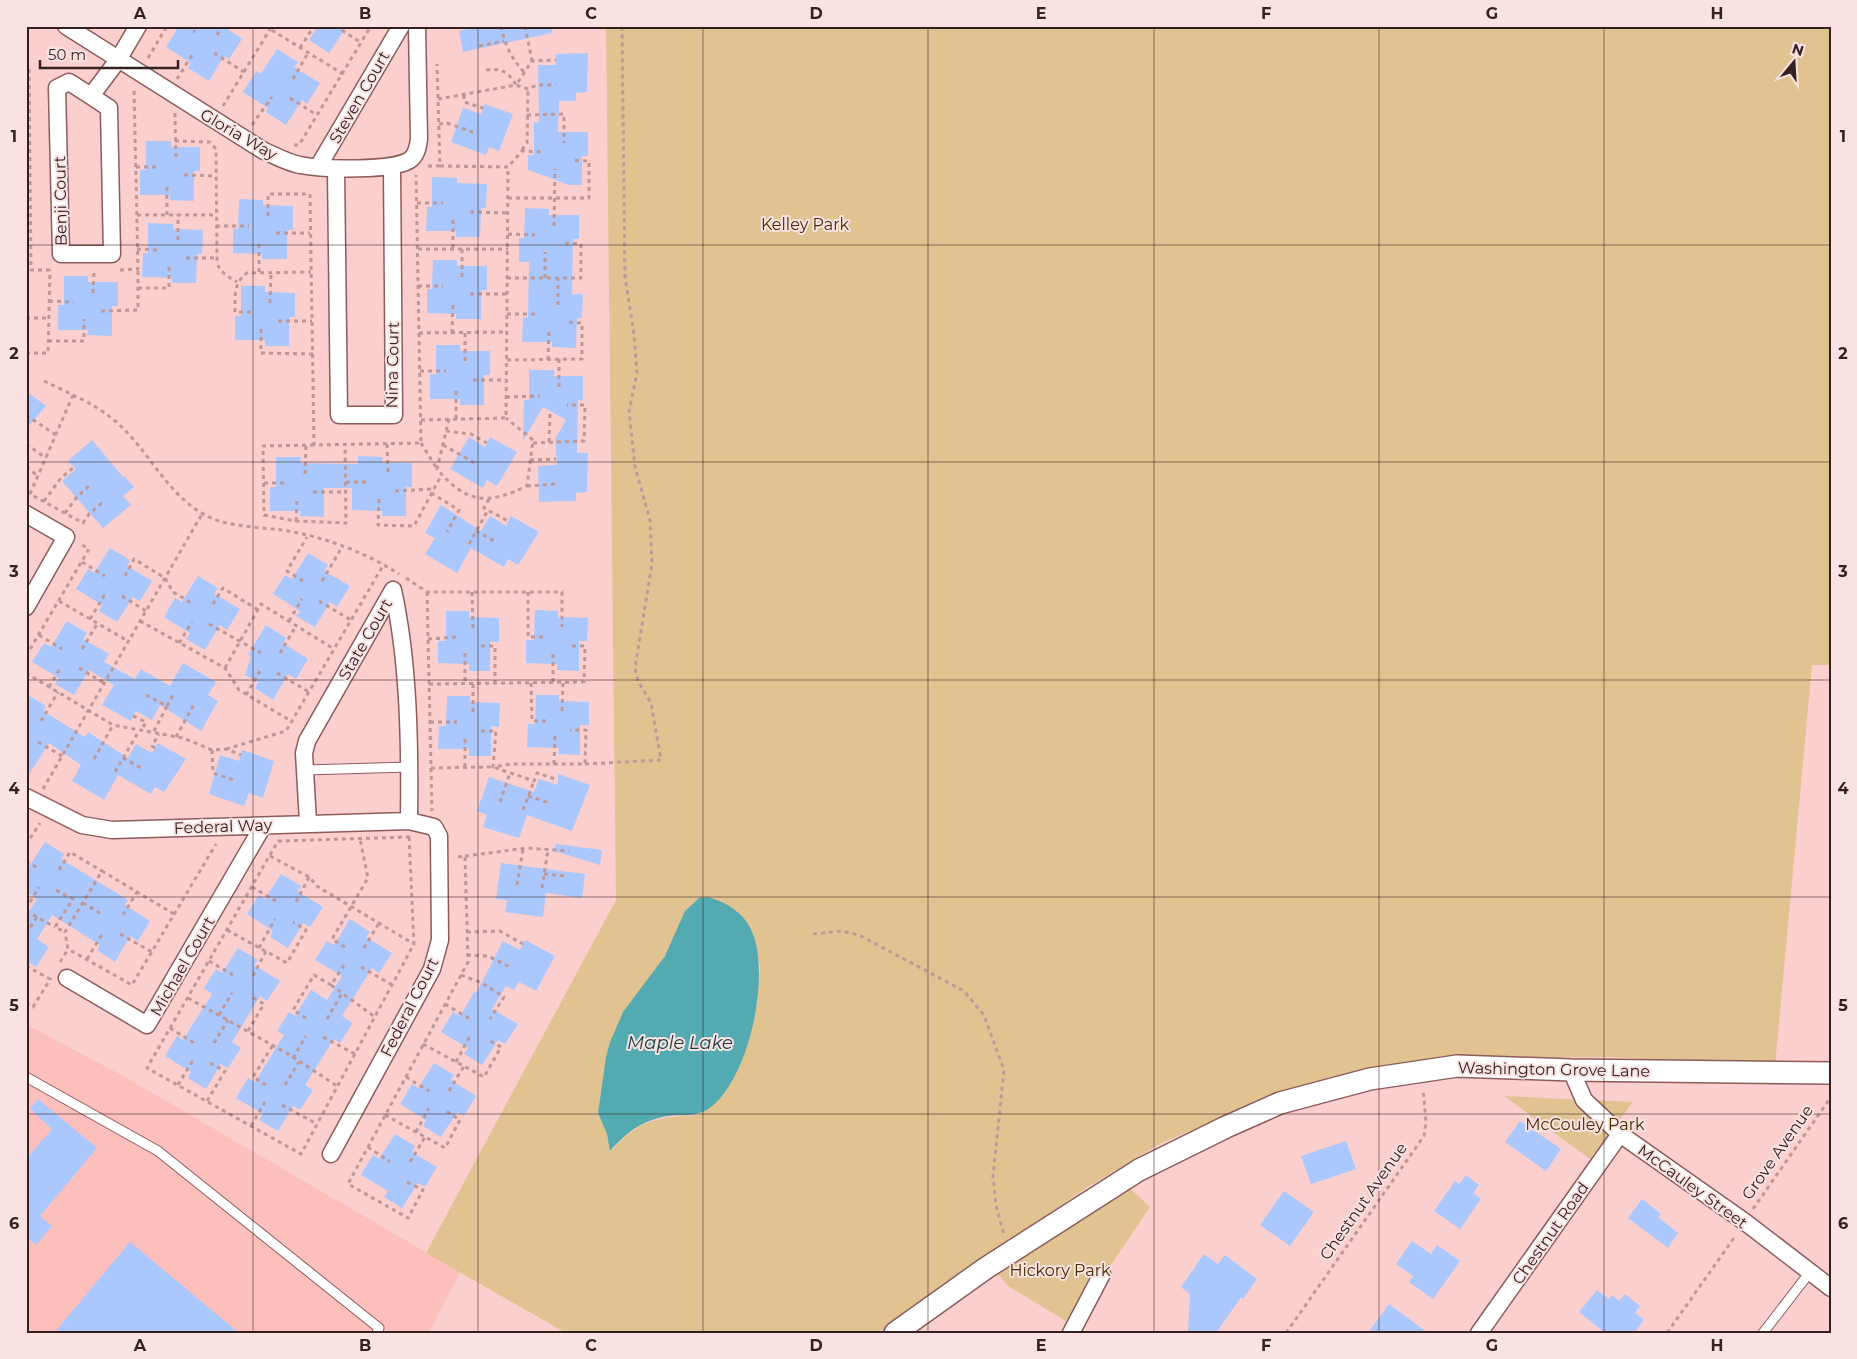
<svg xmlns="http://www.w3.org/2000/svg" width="1857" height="1359" viewBox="0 0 1857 1359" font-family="Montserrat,sans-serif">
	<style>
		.built { fill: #fdbfbc }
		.green { fill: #e0c390; fill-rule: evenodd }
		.water { fill: #53aab0 }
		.building { fill: #aac8fe }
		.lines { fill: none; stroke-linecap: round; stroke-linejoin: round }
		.service-casing { stroke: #8b5c5a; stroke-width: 11 }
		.minor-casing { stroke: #8b5c5a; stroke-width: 19 }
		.tertiary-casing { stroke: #8b5c5a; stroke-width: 24 }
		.path { stroke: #bd9897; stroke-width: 3; stroke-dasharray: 4 4; stroke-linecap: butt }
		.service { stroke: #fff; stroke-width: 9 }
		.minor { stroke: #fff; stroke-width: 16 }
		.tertiary { stroke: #fff; stroke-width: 21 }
		.grid { fill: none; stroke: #352120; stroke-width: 1; stroke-opacity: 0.55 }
		.labels { text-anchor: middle; stroke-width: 4; stroke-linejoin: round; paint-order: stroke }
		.street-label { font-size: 16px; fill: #352120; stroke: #f9e2e1 }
		.park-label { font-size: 16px; fill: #432d00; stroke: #f9e2e1 }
		.water-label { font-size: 18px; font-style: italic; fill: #143d40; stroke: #f9e2e1 }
		.neatline { fill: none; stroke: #352120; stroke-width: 2 }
		.grid-label { font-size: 16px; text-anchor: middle; font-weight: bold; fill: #352120 }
	</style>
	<rect width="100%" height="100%" fill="#fbcfcd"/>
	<!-- built -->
	<path class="built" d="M26 1024 125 1077 460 1272 429 1333H26Z"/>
	<!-- green -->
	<path class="green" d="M606 26H1831V665H1812L1775 1066 1611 1057 1479 1058 1367 1068 1260 1103 1163 1142 1086 1188 878 1333H566L426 1253 616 900ZM736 910 753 934 760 967 757 1004 746 1048 699 1115C656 1118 641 1118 611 1151L607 1134 598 1113 604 1071 610 1042 623 1012 656 970 672 944Z
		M1504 1096 1633 1102 1590 1159Z
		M1123 1182 1150 1207 1071 1324 1008 1286 993 1268Z"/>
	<!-- water -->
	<path class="water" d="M708 897C728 903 745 913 753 934 770 979 749 1077 711 1107 697 1118 683 1114 667 1116 641 1121 627 1132 610 1151L607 1134 598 1113 606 1057 610 1042 623 1012 665 956 685 911 699 898Z"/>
	<!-- building -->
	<path class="building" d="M179 26H223L242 39 229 59 224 56 209 81 188 68 191 63 166 47Z
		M318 26H347L329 53 309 40Z
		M482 26H551L552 33 463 52 459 31Z
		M277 49 298 62 294 67 320 83 307 104 302 100 286 125 266 112 268 108 243 92 256 71 261 74Z
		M588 53 587 92 576 93V101H559L558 132H588V156H582V185H569L528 170V155H534V122L539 123 538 65H556V54Z
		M484 104 513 114 499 151 489 147 486 155 451 142 463 108 481 114Z
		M146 141H171V147H200V171H194V201L170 200V195H140V170H146Z
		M432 177 457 178V183L487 184 486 208H481L480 237H456V231H426L427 207H432Z
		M239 199 263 200V205L293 206V230H287V259H262V254L233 253V229H238Z
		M525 208 549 209V215H579V239H573L572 294H583L582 318H577L576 348 552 347V342H522L523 317 528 318 529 262H519V238H524Z
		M148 223 173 224V229L203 230 202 254H197L196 283H172V278L142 277 143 253H148Z
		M433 260H457V266H487V290H481V319H456V314L427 313V289H432Z
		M64 276H88V282H118V306H112V336L87 335 88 330H58V305H64Z
		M241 286H265V292L295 293V317H289V346H265V340H235V316H241Z
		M436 345H460V351H490V375H484V405H460V399H430V374L436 375Z
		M529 370H554V376H583V401L578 400 577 453H588L587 492 576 493V501L539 502 538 466 557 465 555 439 566 420 543 407 523 441 524 400H529Z
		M26 391 46 406 26 429Z
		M469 437 485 447 490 437 517 452 497 486 487 480 483 488 450 469Z
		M92 440 123 477 124 476 134 487 123 496 131 505 103 528 62 481 76 469 68 461Z
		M358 456 382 457V462L412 463V487H406V516H382V511L352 510V488H324V517L300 516V511H270V487H276V457H301L300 463 358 464Z
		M441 505 481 531 490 516 506 526 511 516 539 532 518 565 508 559 504 567 471 548 457 573 425 554 435 538 425 533Z
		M110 548 130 560 127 566 152 581 140 601 133 597 117 622 99 611 102 605 76 589 88 569 94 573Z
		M308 553 328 565 324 571 350 586 337 607 330 602 315 627 296 616 300 611 273 594 285 575 292 579Z
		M198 576 218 588 214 594 240 609 227 630 220 625 205 650 186 639 190 633 164 617 175 598 182 602Z
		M535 610 558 611V617L588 618 587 641H579V671L557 670V664L526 663V640H534Z
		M446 611H469V617L499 618V642H490V671H469V664L438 663V641H446Z
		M67 621 87 633 83 639 109 654 104 662 135 679 141 669 170 686 183 663 216 682 208 695 218 701 201 731 160 705 152 720 136 711 131 721 102 705 114 685 89 670 74 695 55 684 59 678 32 662 44 643 51 647Z
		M266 625 286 638 283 643 308 659 296 679 288 674 273 700 255 688 258 682 245 675 251 656 248 655Z
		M26 694 46 706 43 711 85 737 88 732 128 758 136 744 152 753 158 743 186 759 164 792 155 787 151 794 118 775 104 800 72 781 81 765 49 743 26 779Z
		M536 695H559V701L589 702V725H580V755L558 754 559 748 527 747 528 724H535Z
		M447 696H470V702L500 703 499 727 491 726V756H469V749H438L439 726H446Z
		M242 750 274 761 263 798 249 793 244 806 209 794 220 755 239 761Z
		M558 774 590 785 572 831 527 815 519 838 483 827 487 815 477 811 489 777 534 792 539 779 558 785Z
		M45 842 64 854 61 859 128 900 125 905 150 921 138 941 130 936 115 962 97 950 100 945 52 915 37 939 49 947 36 967 26 960V916L37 899 26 892V871Z
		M556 844 602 850 600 865 554 851Z
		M501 863 585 874 582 898 546 893 543 917 505 912 507 900 496 899Z
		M281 874 301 886 297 891 323 907 310 927 303 923 288 948 270 937 273 931 247 914 259 895 265 899Z
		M350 919 370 932 366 937 392 953 379 973 372 968 342 1016 353 1023 340 1043 334 1039 305 1085 313 1090 300 1110 293 1106 278 1131 259 1120 263 1114 236 1098 248 1078 255 1082 284 1035 277 1031 289 1012 295 1016 311 990 327 1000 342 976 315 960 327 941 334 945Z
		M525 940 555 956 536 991 519 982 514 990 506 986 492 1009 518 1024 505 1044 498 1040 482 1065 464 1054 468 1048 441 1032 453 1012 460 1016 475 991 477 992 503 941 520 950Z
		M238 948 258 960 254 965 280 981 267 1001 260 996 232 1042 241 1048 228 1068 221 1064 206 1089 188 1078 191 1072 165 1056 177 1036 183 1040 212 994 204 988 216 969 222 973Z
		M434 1063 454 1075 451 1080 476 1096 464 1116 457 1112 441 1137 423 1126 426 1120 400 1104 412 1084 418 1088Z
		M38 1099 97 1148 40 1216 52 1226 36 1245 26 1237V1159L52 1129 30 1109Z
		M1520 1121 1561 1149 1546 1171 1505 1142Z
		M395 1134 415 1146 412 1152 437 1167 425 1187 418 1183 402 1208 384 1197 388 1191 361 1175 373 1155 379 1159Z
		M1346 1141 1356 1169 1311 1184 1301 1156Z
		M1466 1175 1479 1185 1473 1193 1481 1199 1460 1229 1434 1211 1455 1181 1459 1184Z
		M1284 1191 1314 1212 1290 1246 1260 1225Z
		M1642 1199 1661 1214 1658 1217 1678 1233 1668 1248 1628 1218Z
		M1412 1241 1431 1254 1437 1245 1460 1261 1433 1299 1409 1282 1413 1276 1396 1264Z
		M130 1242 239 1333H54Z
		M1204 1254 1218 1264 1225 1255 1257 1279 1243 1299 1241 1297 1216 1333H1188L1190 1294 1181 1287Z
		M1597 1290 1609 1299 1612 1295 1619 1301 1625 1294 1640 1306 1635 1313 1644 1320 1634 1333H1605L1579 1312Z
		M1389 1304 1428 1333H1368Z"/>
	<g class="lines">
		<!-- service casing -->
		<g class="service-casing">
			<path id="service" d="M305 770 410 767
				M26 1077 158 1151 379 1328 377 1333
				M1763 1333 1810 1272"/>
		</g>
		<!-- minor casing -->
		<g class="minor-casing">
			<path id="minor" d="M66 26 264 151C276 156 288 163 300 165 320 169 396 172 411 159 417 154 418 146 419 139L417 26
				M91 96 109 108 112 254H61L57 88 69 82 91 96 118 60 138 26
				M318 167 401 26
				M336 169 339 415H394L392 166
				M26 514 66 537 26 607
				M393 590C409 663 410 746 409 821
				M26 797 82 825 112 830 409 821 434 827 439 836 440 940 432 969 331 1154
				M308 822 304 753 307 741 393 590
				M67 978 147 1025 263 826
				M1571 1070 1584 1100 1620 1134 1745 1222 1831 1288
				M1071 1333 1102 1274
				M1479 1333 1620 1134"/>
		</g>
		<!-- tertiary casing -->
		<g class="tertiary-casing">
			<path id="tertiary" d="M895 1333 986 1268 1139 1170 1226 1127 1280 1103 1370 1079 1457 1066 1571 1070 1831 1073"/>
		</g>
		<!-- path -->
		<path class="path" d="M187 26 195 32
			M265 26 343 74
			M335 26 362 43
			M501 26C505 45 511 58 524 72
			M525 26 532 61
			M217 35 222 26
			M479 46 504 41
			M300 48 314 26
			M214 53 244 72
			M148 58 167 26
			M29 69 31 270H54
			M486 70C501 68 508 71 516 85L532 61 556 60
			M177 79 194 52
			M293 79 308 53
			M464 95V102L483 108
			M290 98 317 115
			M438 99 516 85 528 89 537 85H556
			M223 106 272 26
			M175 113 176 158
			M527 115 564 114V143
			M439 124 447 123 473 132
			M252 125 272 97
			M175 141 210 142 216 149 217 261C219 273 228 276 237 282
			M294 145H299L371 26
			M522 150 527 143 528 89
			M428 166H440L437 64
			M440 166 508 167 522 151 545 152
			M136 167H156
			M184 175 216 176
			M508 198H589V161L572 160
			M417 203H443
			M470 212 508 213
			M137 215H178
			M167 215V184
			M268 216V194H310L314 445 421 443 416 175
			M453 220V249
			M216 226H249
			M554 226 555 169
			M276 233H310
			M508 234 535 235
			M178 240V215H216
			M137 249 159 250
			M418 249H508
			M186 258H216
			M120 270 138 269 134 88
			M259 272V243
			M462 277V249
			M507 278H581V244L562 243
			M545 278V252
			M418 286H443
			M138 288H169V266
			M93 293 94 271
			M470 294H507
			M49 301 74 302
			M270 303 271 272
			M558 305V278
			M101 311 138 310V269
			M251 312H235C235 297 233 283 247 273L311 272
			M507 314H539
			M26 318H49
			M278 321H312
			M261 329V353L313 354
			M419 333 507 332
			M452 333 453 303
			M465 333V362
			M48 341H84V319
			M26 353H48L50 270
			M507 360 582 359V323L566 322
			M548 360 549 331
			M420 371H446
			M473 380H506
			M44 381C68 393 94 403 114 420 148 448 165 493 205 515 227 527 258 527 282 530 322 536 365 552 399 574
			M559 387V359
			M73 395 30 494 83 523 89 514 104 501
			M506 397 540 396
			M26 415 56 435
			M449 419 437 469C467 504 487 505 527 486L533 440 506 418
			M456 419V388
			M421 420 506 418 508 167
			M446 431 471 434 487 443
			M549 442 550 413
			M421 443 437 469
			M533 443 584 441 585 405H567
			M26 444 46 458
			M387 444 388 473
			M314 445 263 446 264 515 296 521 346 523 345 445
			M443 445 475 463
			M530 460 556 459
			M26 467 38 476
			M305 474 306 445
			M346 482H368
			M264 483H286
			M527 486 556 484
			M395 491 433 489
			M313 492H346
			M431 493 459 510 447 532
			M379 499 378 525 414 526 442 474
			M489 499 484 508 508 521
			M44 501 61 478 74 467
			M65 513 77 497 89 486
			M296 521 297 500
			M476 531 496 542
			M469 544 488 510
			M82 562 105 576
			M125 576 134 559 165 578 173 592 193 604
			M406 578 427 592H562V627
			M303 581 287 571 307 537
			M322 581 342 547
			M427 592 432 811
			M472 592 473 628
			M528 592V637H544
			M122 596 146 611
			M59 601 128 641
			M319 601 351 620
			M213 604 223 588 258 610
			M90 619 105 594
			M140 621 225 668 239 690 291 721
			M289 621 302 599
			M209 624 261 653
			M39 635 62 649
			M428 639 456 637
			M179 643 192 622
			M481 646H495V683
			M82 649 97 624
			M280 653 296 626
			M465 653V683
			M26 656 89 549 79 543
			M79 668 104 683
			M225 668 261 604 334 649
			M26 673 113 725 183 738 212 750 226 749 241 755
			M277 673 309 692
			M553 682V653
			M531 683 532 721H546
			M429 684 584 682 585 646H569
			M49 687 61 667
			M146 695 167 706 153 733
			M246 695 260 671
			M167 706 174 693
			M562 711 563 682
			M473 712V683
			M133 716 146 722 141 731
			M41 721 58 692
			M430 722H457
			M481 731H496L493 767 511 764H585L586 730H570
			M176 737 194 704
			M38 742 62 756
			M155 748 152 746 159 734
			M226 749 286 731 384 564
			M212 750 213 773 234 780
			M123 758 143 769
			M94 759 113 725
			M554 764 555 736
			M585 764 661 760 651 703 638 681 635 668 652 564 650 520 635 467 629 411 637 373 634 334 625 277 622 26
			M465 767V738
			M431 768 493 767 534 781 537 773 558 780
			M115 772 139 731
			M43 789 202 514
			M528 796 550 803
			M500 802 510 773
			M523 810 534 781
			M409 837 414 944 301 1154 147 1068 278 841Z
			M26 845 40 823
			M270 856 311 878 315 885 414 944
			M465 856 527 848 569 851
			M26 861 40 869
			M59 870 70 852 102 871
			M544 874 566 876
			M517 885 523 849
			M252 887 276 901
			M542 888 548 850
			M56 890 73 899 55 927 65 932
			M296 902 309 877
			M83 903 103 915
			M26 909 39 887
			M26 911 55 927
			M174 914 102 871 65 932 68 949 132 985 216 844
			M123 915 137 892
			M227 930 287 963 306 930 293 922
			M467 932 500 931 523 944
			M26 934 37 917
			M120 934 152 952
			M813 934 841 931 859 935 964 991 984 1015 1004 1070 993 1176 996 1205 1004 1235
			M345 947 332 939 368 878 360 839
			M259 948 275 919
			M364 948 379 923
			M467 955 488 956 512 968
			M87 959 103 933
			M209 961 233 975
			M60 962 68 949
			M344 965 331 985 375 1017
			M26 966 50 979
			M361 967 392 985
			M461 975 482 983 504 997 490 1019
			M253 976 266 951
			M188 998 290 1055 337 1086
			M26 1003 33 1007 51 978
			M445 1004 470 1019
			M219 1015 232 993
			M306 1018 293 1010 314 975 331 985
			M327 1019 342 993
			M170 1028 194 1043
			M248 1031 264 1004 250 996
			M323 1037 355 1054
			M214 1043 228 1020
			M423 1044 484 1077 501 1047 487 1039
			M293 1058 306 1036
			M456 1062 470 1036
			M406 1077 429 1091
			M178 1085 193 1060
			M266 1085 253 1077 273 1045
			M285 1085 299 1062
			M449 1091 464 1066
			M207 1101 225 1071 210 1063
			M282 1105 317 1124
			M385 1115 445 1148 460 1120 446 1111
			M251 1126 265 1102
			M416 1132 429 1108
			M368 1147 390 1162
			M410 1162 425 1137
			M407 1182 423 1190 408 1218 348 1184 468 962 465 856 456 857
			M1753 1209 1831 1097
			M1286 1333 1424 1136 1426 1122 1423 1089
			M1667 1333 1736 1235"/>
		<!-- service -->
		<use href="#service" class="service"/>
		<!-- minor -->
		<use href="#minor" class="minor"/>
		<!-- tertiary -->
		<use href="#tertiary" class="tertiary"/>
	</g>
	<!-- grid -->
	<path class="grid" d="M253 26V1333M478 26V1333M703 26V1333M928 26V1333M1154 26V1333M1379 26V1333M1604 26V1333M26 245H1831M26 462H1831M26 680H1831M26 897H1831M26 1114H1831"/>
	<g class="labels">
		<!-- street labels -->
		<g class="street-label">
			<text transform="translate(359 97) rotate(-60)" y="6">Steven Court</text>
			<text transform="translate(239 134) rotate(30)" y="6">Gloria Way</text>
			<text transform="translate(60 201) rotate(-91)" y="6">Benji Court</text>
			<text transform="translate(392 365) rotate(-89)" y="6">Nina Court</text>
			<text transform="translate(365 639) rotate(-60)" y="6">State Court</text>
			<text transform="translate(223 826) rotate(-2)" y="6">Federal Way</text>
			<text transform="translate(182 966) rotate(-60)" y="6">Michael Court</text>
			<text transform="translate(409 1007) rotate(-63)" y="6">Federal Court</text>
			<text transform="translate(1554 1069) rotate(1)" y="6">Washington Grove Lane</text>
			<text transform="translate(1777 1152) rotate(-55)" y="6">Grove Avenue</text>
			<text transform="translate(1693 1186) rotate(36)" y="6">McCauley Street</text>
			<text transform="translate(1363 1201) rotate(-55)" y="6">Chestnut Avenue</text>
			<text transform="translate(1550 1233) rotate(-55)" y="6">Chestnut Road</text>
		</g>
		<!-- park labels -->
		<g class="park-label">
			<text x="805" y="230">Kelley Park</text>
			<text x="1585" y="1130">McCouley Park</text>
			<text x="1060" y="1276">Hickory Park</text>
		</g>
		<!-- water labels -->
		<g class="water-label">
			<text x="680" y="1049">Maple Lake</text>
		</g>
	</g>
	<!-- border -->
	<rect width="1857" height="1359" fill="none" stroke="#f9e2e1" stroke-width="55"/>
	<!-- north arrow -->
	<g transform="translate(1794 62) rotate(18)" stroke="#f9e2e1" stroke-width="4" paint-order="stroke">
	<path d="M0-4L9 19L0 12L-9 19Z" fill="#352120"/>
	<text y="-8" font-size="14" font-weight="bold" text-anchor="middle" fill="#352120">N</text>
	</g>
	<!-- scale -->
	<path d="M40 60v8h138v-8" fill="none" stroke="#352120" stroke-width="2.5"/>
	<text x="48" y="60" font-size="15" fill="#352120" stroke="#f9e2e1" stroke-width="4" paint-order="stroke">50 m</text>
	<rect x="28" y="28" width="1802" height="1304" class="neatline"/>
	<g class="grid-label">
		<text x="140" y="19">A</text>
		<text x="365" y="19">B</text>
		<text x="591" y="19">C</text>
		<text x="816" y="19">D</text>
		<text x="1041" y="19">E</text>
		<text x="1266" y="19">F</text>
		<text x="1492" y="19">G</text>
		<text x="1717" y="19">H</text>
		<text x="14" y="142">1</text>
		<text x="1843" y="142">1</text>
		<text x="14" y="359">2</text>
		<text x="1843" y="359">2</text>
		<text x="14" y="577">3</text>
		<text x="1843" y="577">3</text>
		<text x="14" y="794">4</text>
		<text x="1843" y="794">4</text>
		<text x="14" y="1011">5</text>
		<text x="1843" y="1011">5</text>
		<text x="14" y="1229">6</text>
		<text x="1843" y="1229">6</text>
		<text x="140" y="1351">A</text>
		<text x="365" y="1351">B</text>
		<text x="591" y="1351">C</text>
		<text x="816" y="1351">D</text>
		<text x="1041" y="1351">E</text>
		<text x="1266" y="1351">F</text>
		<text x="1492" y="1351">G</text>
		<text x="1717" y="1351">H</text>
	</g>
</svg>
